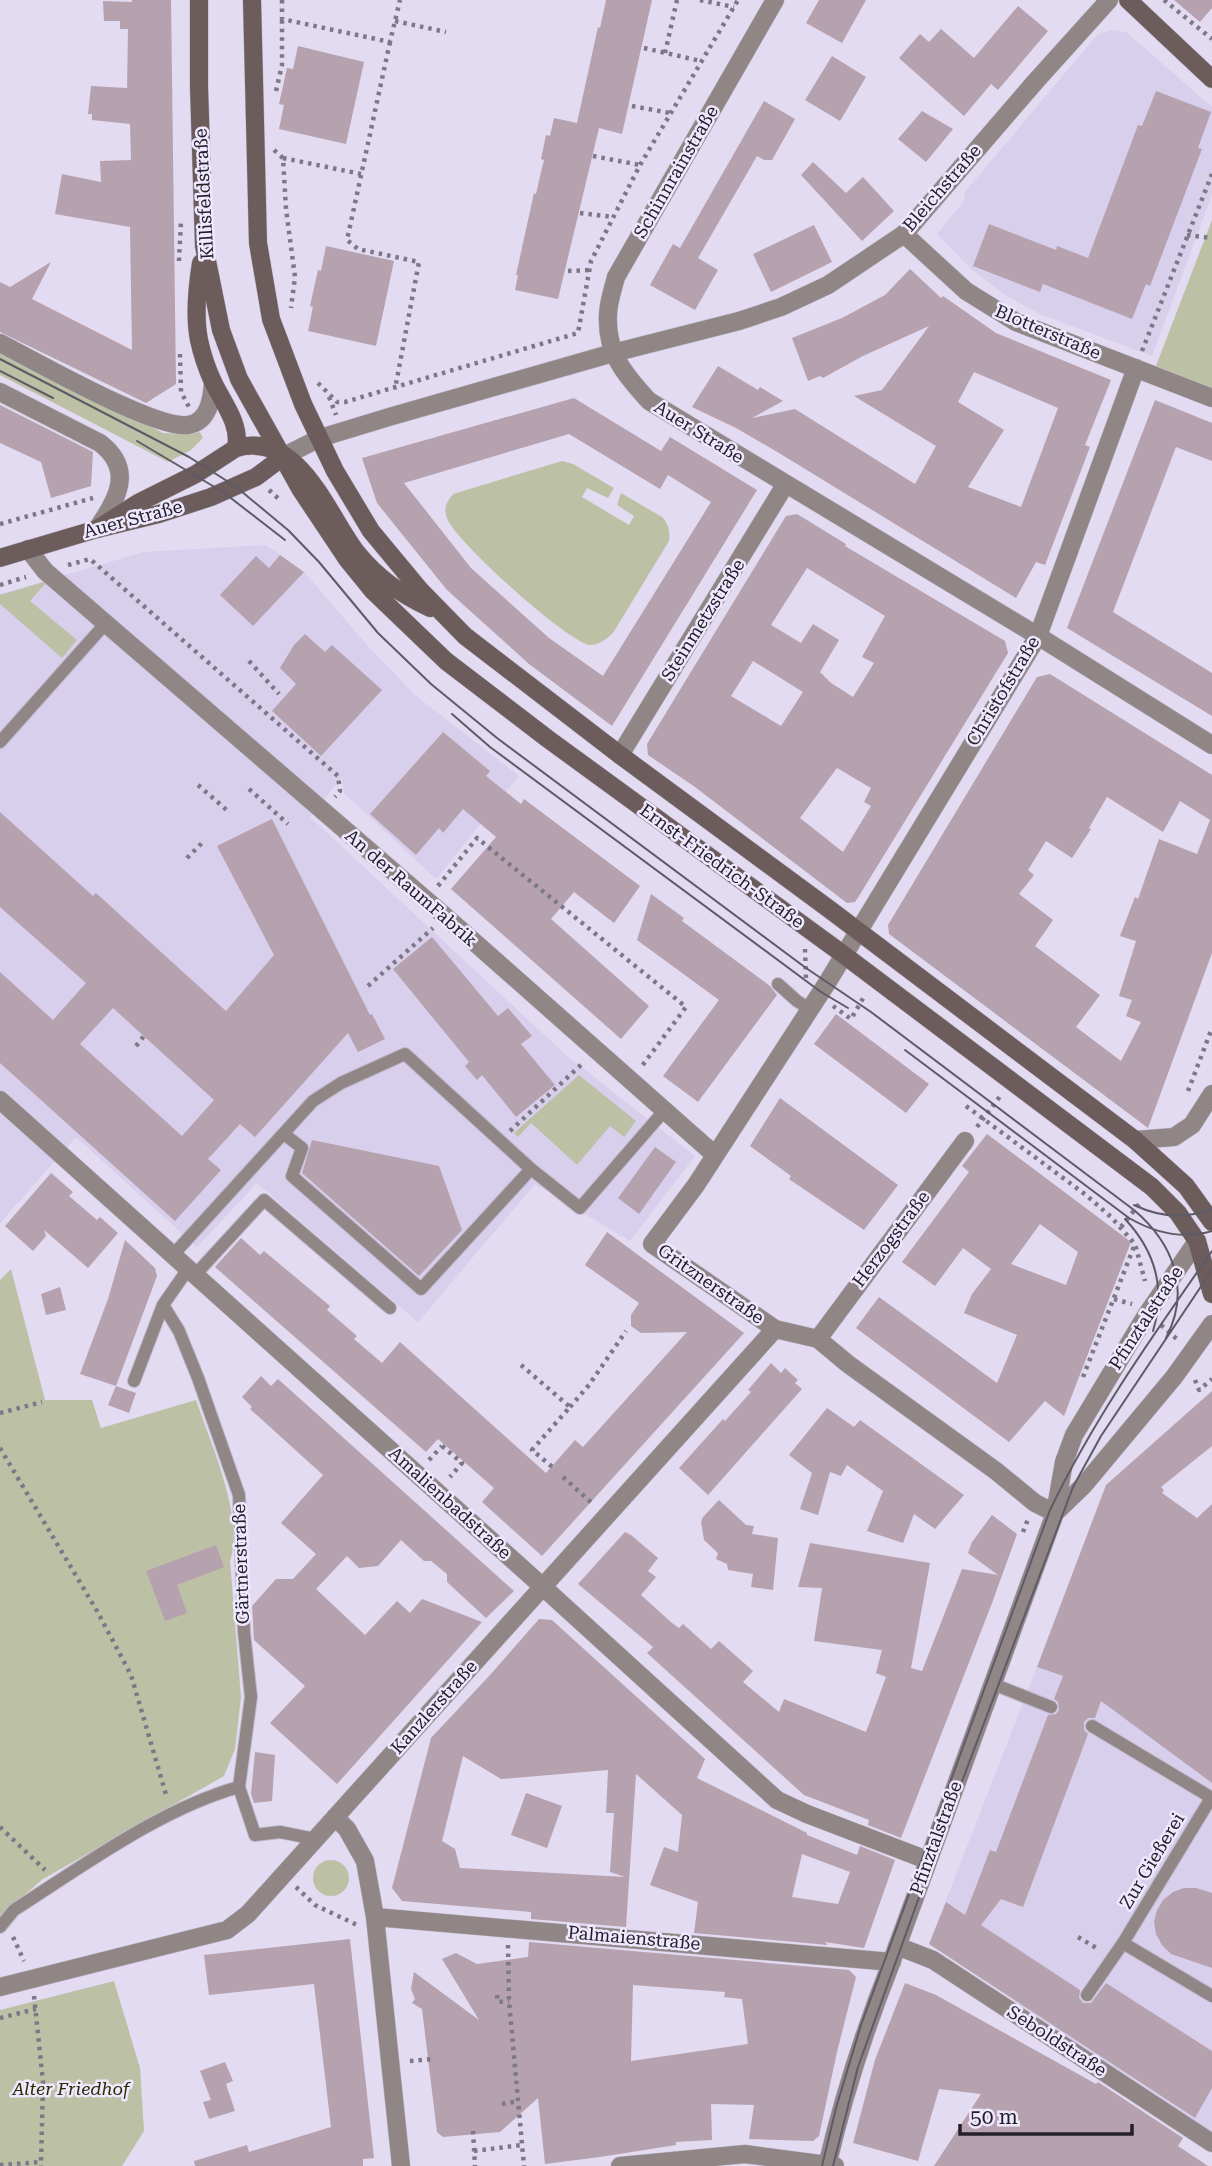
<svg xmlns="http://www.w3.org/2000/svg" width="1212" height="2166" viewBox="0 0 1212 2166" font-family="'Roboto Serif',serif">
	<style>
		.built { fill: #d8cfec }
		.green { fill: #bcc1a6 }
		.building { fill: #b6a1af; fill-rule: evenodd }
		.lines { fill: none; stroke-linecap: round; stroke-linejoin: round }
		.lane-casing { stroke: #c0b9cd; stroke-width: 14 }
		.street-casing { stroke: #c0b9cd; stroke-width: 19 }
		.secondary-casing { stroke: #c0b9cd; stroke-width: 19 }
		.path { stroke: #7d7886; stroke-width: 4.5; stroke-dasharray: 3.5 5; stroke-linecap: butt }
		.lane { stroke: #918686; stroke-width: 12 }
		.street { stroke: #918686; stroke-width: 18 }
		.secondary { stroke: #6c5c5c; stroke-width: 18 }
		.tram { stroke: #5e5a66; stroke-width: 2 }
		.labels { text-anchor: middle; stroke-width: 5; stroke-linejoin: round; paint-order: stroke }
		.street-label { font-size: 18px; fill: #232028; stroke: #efe8ff }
		.park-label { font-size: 18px; font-style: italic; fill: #282e00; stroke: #efe8ff }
	</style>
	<rect width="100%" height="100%" fill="#e2dbf1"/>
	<!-- built -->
	<path class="built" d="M1111 30 1126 32 1212 107V195L1152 356 1040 314 1007 296 971 269 937 234 964 201 965 192 1097 35Z
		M266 545 304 572 366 644 415 695 519 776 436 879 344 793 342 777 310 817 566 1055 695 1156 630 1241 535 1184 418 1322 257 1183 197 1247 76 1137 0 1223V594L144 552Z
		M1212 1536V2134L929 1944 1037 1667 1094 1688Z"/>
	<!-- green -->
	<path class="green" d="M1212 220V389L1156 366Z
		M0 350 163 433 189 434 200 432 203 438 191 450 168 462 0 375Z
		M562 461 573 464 614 488 608 498 587 488 582 497 629 525 634 516 617 505 621 493 662 517C669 524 670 532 669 541L613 633C606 639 600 645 590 645 569 644 453 539 447 518 443 507 447 502 453 494Z
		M44 582 45 584 30 601 77 640 62 658 0 604V595Z
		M579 1075 636 1121 624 1137 610 1126 577 1165 531 1123 518 1137 514 1133Z
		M11 1269 45 1400H92L101 1428 196 1400C210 1442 245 1518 230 1561L241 1697 235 1749 224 1776 43 1879 0 1916V1280Z
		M313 1878a18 18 0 1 1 36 0a18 18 0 1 1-36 0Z
		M114 1981 140 2068 144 2131 122 2166H0V2010Z"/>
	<!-- building -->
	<path class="building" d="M132 0H171L176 384 146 403 0 332V282L10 287 51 262 32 299 132 350 130 227 55 214 62 174 101 182 100 161 131 160 130 124 92 120V114H88L91 86 127 88 128 29H120V21H104L103 1 132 2Z
		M606 0H652L622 134 599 128 558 299 515 290 518 275H516L534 193 536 194 540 176 544 160 541 159 546 135 550 136 554 118 577 123 598 27 600 28Z
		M819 0H866L842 43 806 23Z
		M1174 0H1212V8L1200 22Z
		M1018 6 1048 31 998 90 991 84 964 116 899 58 920 34 929 42 941 29 974 58Z
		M298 46 364 62 346 144 279 129 284 105 279 104 287 68 293 69Z
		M832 56 866 77 840 121 805 100Z
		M1156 91 1211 112 1198 148 1202 149 1150 286 1146 284 1132 319 1043 284 1040 292 973 266 989 224 1056 250 1057 246 1088 258 1138 125 1142 126Z
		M764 101 795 119 772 160H764L757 156 698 258 718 270 695 310 650 285 673 244 680 248Z
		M922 111 953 129 926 162 898 139Z
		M813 162 846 193 863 177 894 211 862 241 801 175Z
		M814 225 832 262 771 292 753 254Z
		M326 246 394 261 376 346 308 331 313 307 310 306 318 270 321 271Z
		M910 269 941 298 943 296 996 333 1111 380 1085 445 1090 447 1045 565 1036 562 1016 598 779 453 736 428 692 407 718 366 758 390 760 387 783 401 752 418 795 409 915 484 936 446 854 396 882 390 929 326 863 356 823 378 820 376 808 381 792 338 842 318 885 295ZM974 372 1058 408 1021 507 968 487 1004 430 958 402Z
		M574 398 661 451 670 437 757 490 612 726 529 664 447 590 377 503 362 458ZM569 434 660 489 668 475 711 502 603 676 549 638 471 568 404 483Z
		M1155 400 1212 423V461L1176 447 1113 612 1212 673V716L1067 628Z
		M0 405 93 452 91 486 51 498 41 462 0 443Z
		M797 514 846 544 845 546 1005 641 1008 653 859 896 855 902 847 903 695 787 648 755 647 744 786 516ZM807 568 885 616 862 657 874 663 853 697 831 683 820 672 839 640 813 624 801 643 771 625ZM753 661 803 692 781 726 731 696ZM837 768 871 788 864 802 871 806 843 852 800 818Z
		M280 555 304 572 253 626 220 595 256 556 269 568Z
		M305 634 325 652 332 645 382 690 321 756 272 711 296 684 280 668 294 645Z
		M1050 674 1212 775V953L1148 1128 889 934 888 925 1037 677ZM1107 797 1163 832 1180 801 1210 820 1197 854 1159 839 1138 899 1135 897 1120 936 1136 941 1119 996 1132 1000 1126 1016 1141 1022 1121 1061 1076 1027 1100 995 1035 946 1053 920 1019 894 1034 875 1028 870 1046 841 1072 858 1091 829 1089 828Z
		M443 732 490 771 486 776 521 804 524 799 640 886 614 923 574 892 551 919 649 1006 621 1039 451 889 496 837 463 809 443 833 439 828 416 855 370 814Z
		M0 812 93 896 96 893 226 1011 274 955 217 846 272 819 370 1015 372 1014 385 1039 358 1052 348 1033 255 1137 240 1124 208 1159 221 1170 175 1221 0 1063V972L53 1020 86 983 0 907ZM113 1008 214 1100 182 1136 80 1044Z
		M651 894 684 918 682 921 770 986 777 995 698 1102 663 1076 719 1000 637 940Z
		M432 937 498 1016 508 1008 532 1036 521 1044 555 1085 516 1117 482 1075 477 1080 465 1066 469 1062 393 969Z
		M836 1014 929 1084 906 1113 814 1044Z
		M780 1098 898 1185 864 1230 789 1179 791 1176 750 1146Z
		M987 1134 1131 1242 1064 1416 1045 1401 1009 1442 856 1328 879 1297 997 1383 1017 1335 964 1313 972 1294 991 1269 963 1248 935 1286 902 1262 969 1172 962 1166ZM1040 1224 1078 1252 1066 1285 1011 1264Z
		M312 1140 439 1166 462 1230 419 1276 302 1173Z
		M655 1147 676 1162 639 1214 618 1198Z
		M51 1173 73 1192 69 1196 97 1220 100 1217 118 1233 88 1268 44 1230 46 1236 33 1251 5 1226Z
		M607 1232 744 1333 542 1556 482 1502 494 1488 438 1439 426 1452 215 1267 241 1238 260 1255 264 1251 330 1306 327 1310 357 1336 354 1339 382 1363 400 1342 546 1473 575 1440 583 1447 687 1332 641 1333 631 1326V1315L639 1303 585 1265Z
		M125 1240 155 1268 157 1276 116 1386 136 1393 129 1413 108 1405 116 1386 80 1374 108 1299Z
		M60 1287 66 1310 46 1315 41 1294Z
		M771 1363 781 1373 785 1368 798 1380 795 1383 802 1389 708 1495 679 1468 723 1419 725 1421 751 1392 748 1390Z
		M261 1376 271 1386 278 1379 514 1591 486 1618 447 1582V1574L431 1561H424L401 1540 378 1566 359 1568 347 1556 316 1589 365 1635 397 1601 410 1613 422 1599 482 1622 337 1784 270 1723 305 1686 254 1640 252 1606 276 1579H293L316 1554 281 1523 323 1475 250 1409 252 1407 242 1397Z
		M1212 1391V1446L1161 1487 1164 1490 1162 1493 1197 1518 1212 1504V1783L1101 1701 1095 1718H1088L1084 1722V1730L1088 1734 1023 1907 1001 1899 981 1925 1080 1990 1079 1998 1083 2003H1091L1106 1983 1212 2051V2088L1195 2118 929 1944 946 1902 965 1915 990 1850 996 1852 1048 1715 1056 1714 1059 1710 1058 1702 1054 1699 1063 1676 1037 1667 1106 1485Z
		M827 1408 854 1427 860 1420 964 1495 935 1529 914 1514 903 1543 867 1531 883 1491 847 1465 841 1476 830 1472 818 1515 800 1509 812 1473 789 1455Z
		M719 1500 746 1525 754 1526 752 1534 778 1538 773 1590 751 1587 753 1574 728 1570 727 1564 716 1559 718 1553 704 1540 701 1522 703 1517Z
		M992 1515 1017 1534 992 1603 901 1838 868 1825 869 1820 804 1795 647 1653 653 1647 578 1584 625 1532 631 1535 658 1558 648 1571 656 1577 641 1595 672 1623 679 1628 683 1624 711 1649 719 1641 753 1671 743 1682 779 1712 784 1699 866 1732 886 1677 876 1673 882 1650 814 1641 822 1588 798 1587 810 1543 930 1563 911 1668 922 1671 962 1569 998 1575 968 1553 972 1542Z
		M216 1545 224 1567 177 1585 187 1613 165 1621 146 1571Z
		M539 1619 552 1620 705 1759 697 1778 807 1833V1835L857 1855 860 1846 895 1860 864 1948 825 1942 828 1945 694 1933 698 1902 650 1885 664 1847 678 1852 682 1815 636 1774 626 1927 531 1919V1912L402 1901 392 1888 431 1738 490 1675ZM463 1756 501 1779 608 1770 606 1813H614L610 1872 625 1877 460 1868 455 1849 442 1841ZM802 1854 850 1872 838 1904 792 1897Z
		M255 1752 275 1755 272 1801 254 1803 251 1794Z
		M526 1793 562 1806 547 1848 511 1835Z
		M1184 1888H1196L1212 1893V1968L1171 1954 1162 1945 1156 1934 1154 1922 1157 1910 1163 1900 1173 1892Z
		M350 1939 374 2158 363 2159V2166H195L194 2161 247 2145 249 2152 331 2127 314 1984 209 1995 204 1955Z
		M529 1942 849 1970 856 1977 837 2052 819 2136 813 2141 749 2139 754 2105 711 2104 712 2140 676 2142V2145L600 2157 545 2164 538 2098 500 2132 443 2137 437 2132 422 2009 412 2003 415 1999 411 1989 414 1972 479 2020 442 1959 456 1953 477 1964 528 1957ZM633 1985 725 1992 724 1997 742 1999 748 2044 631 2061Z
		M905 1983 936 1995 1096 2084 1098 2082 1183 2138 1178 2146 1208 2166H934L981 2094 939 2089 918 2161 853 2143 875 2060Z
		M225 2062 233 2081 226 2084 235 2111 209 2119 203 2102 211 2100 200 2071Z"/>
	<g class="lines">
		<!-- lane casing -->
		<g class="lane-casing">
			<path id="lane" d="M0 742 106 623
				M778 984 797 1001 810 1009
				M284 1134 302 1148 292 1176 421 1289 531 1169
				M172 1256 313 1101 341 1083 405 1054 531 1169 580 1208 664 1111
				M195 1275 264 1200 390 1308
				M163 1305 179 1331 198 1378 239 1495 244 1632 251 1697 239 1787 255 1835 280 1832 315 1839
				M134 1381 163 1305 188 1269
				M993 1684 1051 1707
				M1092 1726 1212 1798
				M0 1927 14 1910C83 1866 160 1809 239 1787
				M1123 1943 1212 1996
				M1087 1995 1123 1943 1211 1798"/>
		</g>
		<!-- street casing -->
		<g class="street-casing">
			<path id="street" d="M775 0 616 277C613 289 608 303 608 315 606 353 625 375 649 401L1038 636 1212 745
				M904 234 966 291 1016 322 1212 398
				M0 343C35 361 156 430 188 425 209 422 212 398 213 382
				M0 392 100 443C135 470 117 499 97 529
				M284 456 320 438 389 417 613 353 739 321 781 307 828 285 904 234 1035 82 1109 0
				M28 549 45 571 446 917 715 1155
				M620 755 785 485
				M0 1100 543 1587 777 1800 807 1814 927 1860
				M1135 1140 1174 1137 1192 1125 1212 1094
				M818 1339 965 1141
				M1055 1513 1035 1503 996 1471 848 1364 818 1339 775 1329 652 1244 696 1185 827 983 1038 636 1136 368
				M1055 1513 1084 1485 1174 1377 1212 1324
				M335 1817 347 1829 365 1861 375 1917 401 2166
				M375 1917 892 1962
				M897 1946 933 1960 1212 2143
				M0 1987 227 1930 248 1914 775 1329
				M620 2166 745 2154 835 2166
				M827 2166C843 2097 864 2032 890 1966L1055 1513 1064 1462 1074 1435 1147 1314 1197 1241"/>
		</g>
		<!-- secondary casing -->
		<g class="secondary-casing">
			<path id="secondary" d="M199 0V86L204 246 221 330 239 379 301 490 347 559 373 591 446 661 548 739 844 955 1152 1187 1178 1213 1197 1241 1212 1294
				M252 0 258 243 271 319 303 404 335 471 371 531 420 590 465 636 620 755 829 909 1135 1140 1186 1186 1212 1222
				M1128 0 1212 79
				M201 263C197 288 194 315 199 340 202 354 207 369 213 382 223 403 241 424 236 448
				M97 529 138 503 196 474 236 448C299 430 327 514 357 553 378 579 401 594 430 608
				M0 558 97 529 159 514 211 497 256 477 284 456"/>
		</g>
		<!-- path -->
		<path class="path" d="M282 0V19L390 42 400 0
			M700 0 734 7
			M1164 0 1212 39
			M395 21 446 32
			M390 42 347 240 358 249 419 262 395 389
			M644 48 701 61
			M665 53 677 0
			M276 91 282 65V19
			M632 106 670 113
			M274 150 283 158 286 209 295 277 291 308
			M593 156 640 165
			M283 158 361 174
			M580 213 614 217
			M1187 235 1212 238
			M179 261 181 221
			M568 271 591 270
			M1142 351 1212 174
			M180 354 181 392 189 407
			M318 383 337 402H345L578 333 591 261 640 165 738 0
			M329 397 336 415
			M269 490 280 500
			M0 524 93 498
			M68 565 90 559 338 776 340 791 335 797
			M0 585 26 577
			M249 661 279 694
			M198 785 229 812
			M249 789 288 824
			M187 858 202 843
			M438 886 477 838 686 1007 642 1066
			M805 949 806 978
			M368 986 433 928
			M833 1006 851 1019 865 995
			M136 1046 144 1036
			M1188 1091 1212 1028
			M966 1106 1086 1195 1111 1217 1135 1244 1145 1281
			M977 1127 1001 1095
			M510 1131 583 1063
			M1121 1227 1140 1203
			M1114 1299 1132 1304
			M1161 1325 1178 1340
			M521 1365 570 1407 532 1450 556 1470
			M1083 1377 1135 1244
			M1195 1380 1199 1390 1212 1379
			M570 1407 589 1385 626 1331
			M0 1413 42 1402
			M442 1446 462 1463 450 1477
			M0 1448 97 1611 131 1675 167 1798
			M429 1460 442 1446
			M563 1477 593 1504
			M1023 1532 1028 1519
			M0 1827 45 1870
			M296 1887 315 1905 357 1925
			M13 1937 24 1961
			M1078 1937 1098 1949
			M508 1945 509 2001 524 2166
			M497 1995 498 2002 509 2001
			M34 1996 43 2082 41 2166
			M0 2018 36 2009
			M410 2061 432 2059
			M502 2104 518 2101
			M473 2131 475 2166
			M474 2151 522 2145
			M0 2165 41 2162"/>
		<!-- lane -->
		<use href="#lane" class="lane"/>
		<!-- street -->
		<use href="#street" class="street"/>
		<!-- secondary -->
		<use href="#secondary" class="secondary"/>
		<!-- tram -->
		<path class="tram" d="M0 359 189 457 235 486 288 530 319 562 378 633 431 684 497 738 806 968 871 1012 1134 1210C1174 1244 1191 1290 1166 1338
			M0 371 53 398
			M137 441 223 492 285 540
			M452 714 490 747 821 992 848 1008
			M905 1050 1129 1218C1155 1233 1182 1240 1212 1231
			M1134 1205C1159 1217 1186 1219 1212 1209
			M1125 1219C1155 1251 1166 1288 1153 1331
			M952 1808 1073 1487 1101 1436 1212 1270
			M822 2166 836 2108 861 2025 1050 1510C1094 1418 1154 1334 1212 1251
			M833 2166 858 2067 931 1864"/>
	</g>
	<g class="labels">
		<!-- street labels -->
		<g class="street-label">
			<text transform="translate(676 172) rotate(-60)" y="6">Schinnrainstraße</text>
			<text transform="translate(942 188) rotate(-49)" y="6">Bleichstraße</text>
			<text transform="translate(204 194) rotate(-93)" y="6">Killisfeldstraße</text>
			<text transform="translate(1048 332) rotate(23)" y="6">Blotterstraße</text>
			<text transform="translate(699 432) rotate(32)" y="6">Auer Straße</text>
			<text transform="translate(133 519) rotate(-15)" y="6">Auer Straße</text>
			<text transform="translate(703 620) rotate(-58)" y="6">Steinmetzstraße</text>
			<text transform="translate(1003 691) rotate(-59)" y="6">Christofstraße</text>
			<text transform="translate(722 866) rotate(36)" y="6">Ernst-Friedrich-Straße</text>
			<text transform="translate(411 888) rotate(41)" y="6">An der RaumFabrik</text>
			<text transform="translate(891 1239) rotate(-53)" y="6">Herzogstraße</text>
			<text transform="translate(711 1284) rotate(35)" y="6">Gritznerstraße</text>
			<text transform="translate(1146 1318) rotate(-57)" y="6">Pfinztalstraße</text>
			<text transform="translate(450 1503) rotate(42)" y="6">Amalienbadstraße</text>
			<text transform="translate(241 1564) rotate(-92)" y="6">Gärtnerstraße</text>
			<text transform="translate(434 1707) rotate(-48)" y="6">Kanzlerstraße</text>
			<text transform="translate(936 1838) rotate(-70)" y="6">Pfinztalstraße</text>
			<text transform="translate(1152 1861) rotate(-59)" y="6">Zur Gießerei</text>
			<text transform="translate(634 1938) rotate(5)" y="6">Palmaienstraße</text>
			<text transform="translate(1057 2041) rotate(33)" y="6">Seboldstraße</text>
		</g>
		<!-- park labels -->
		<g class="park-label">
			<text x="71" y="2095">Alter Friedhof</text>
		</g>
	</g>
	<!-- scale -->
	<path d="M960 2124v10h172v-10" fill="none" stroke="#232028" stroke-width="3.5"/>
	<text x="970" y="2124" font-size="21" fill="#232028" stroke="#efe8ff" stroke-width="5" paint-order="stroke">50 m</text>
</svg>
